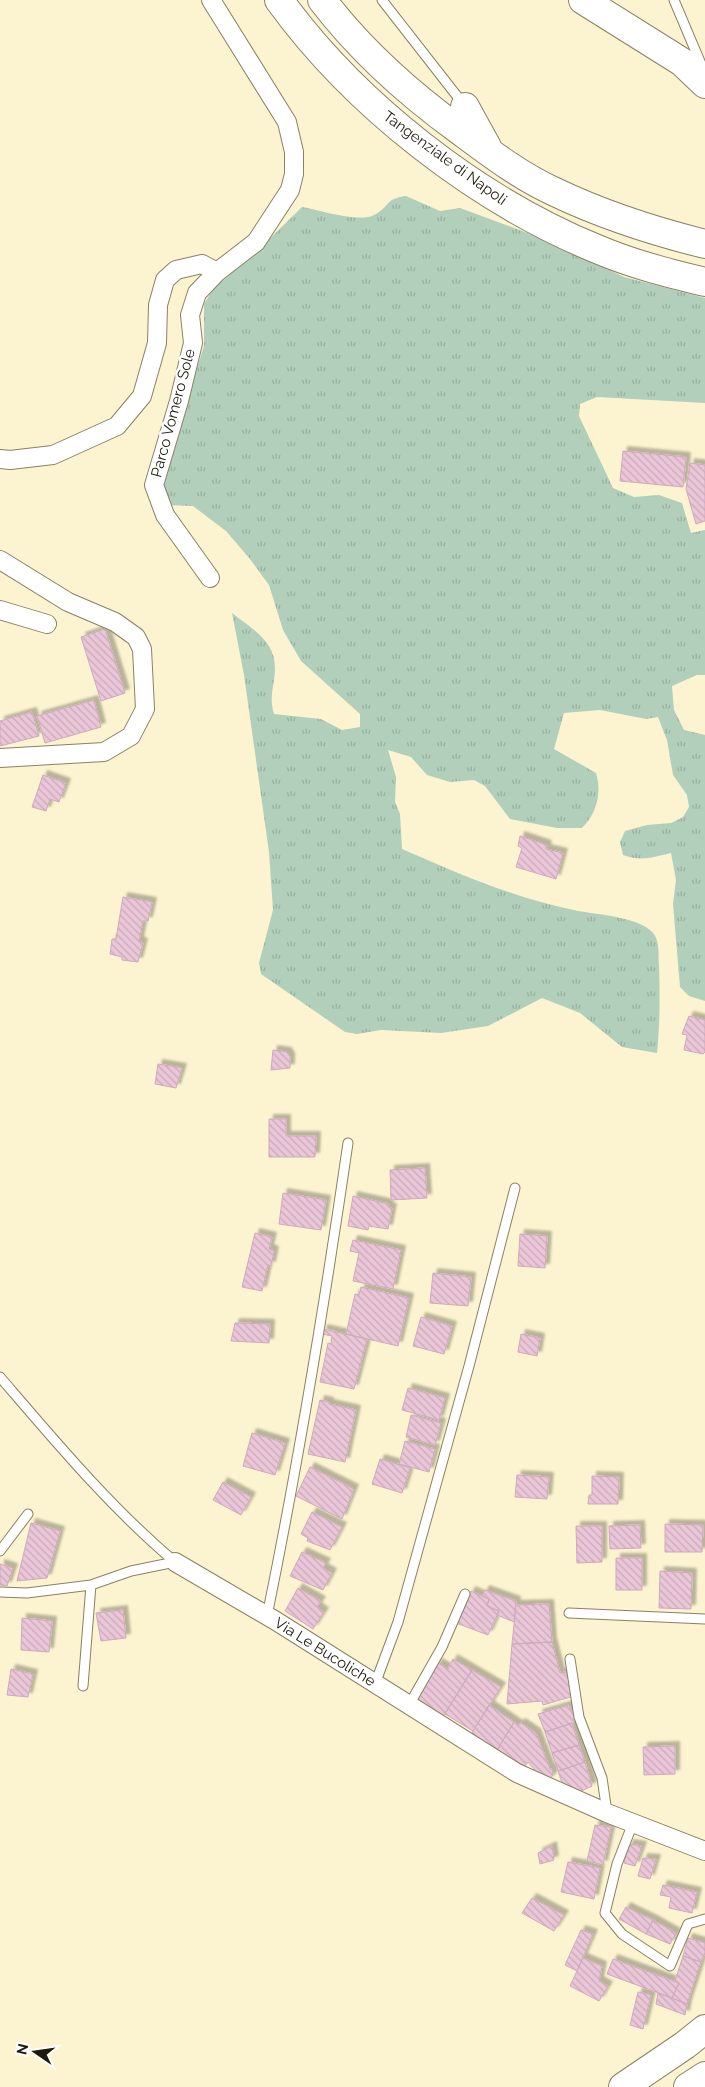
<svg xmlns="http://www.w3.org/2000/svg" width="705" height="2087" viewBox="0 0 705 2087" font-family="Raleway,sans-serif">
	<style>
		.grass { fill: url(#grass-tufts) }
		.building { fill: url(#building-back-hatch); stroke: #cdaabc; filter: url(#shadow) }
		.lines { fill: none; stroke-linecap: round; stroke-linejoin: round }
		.service-casing { stroke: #898262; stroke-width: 11 }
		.minor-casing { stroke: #898262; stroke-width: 20 }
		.trunk-casing { stroke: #898262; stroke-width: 30 }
		.motorway-casing { stroke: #898262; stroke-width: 30 }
		.service { stroke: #fff; stroke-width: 9 }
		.minor { stroke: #fff; stroke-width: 18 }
		.trunk { stroke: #fff; stroke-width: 28 }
		.motorway { stroke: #fff; stroke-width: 28 }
		.labels { text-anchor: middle; stroke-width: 5; stroke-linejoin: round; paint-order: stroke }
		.street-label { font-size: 15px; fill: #1e1b0e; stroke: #fff }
	</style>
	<defs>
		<pattern id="grass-tufts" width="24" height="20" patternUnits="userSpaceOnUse" patternTransform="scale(1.25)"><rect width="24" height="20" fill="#b1cfba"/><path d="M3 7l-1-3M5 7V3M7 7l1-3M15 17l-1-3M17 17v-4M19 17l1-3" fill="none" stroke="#98b19f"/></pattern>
		<pattern id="building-back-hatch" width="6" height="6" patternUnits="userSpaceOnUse" patternTransform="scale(1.25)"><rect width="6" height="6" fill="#eac6d8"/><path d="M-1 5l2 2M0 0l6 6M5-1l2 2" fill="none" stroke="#c8aab8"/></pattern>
		<filter id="shadow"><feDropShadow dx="4.5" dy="-4.5" stdDeviation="1" flood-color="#0004"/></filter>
	</defs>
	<rect width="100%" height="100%" fill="#fcf4d0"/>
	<!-- grass -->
	<path class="grass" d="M406 196 440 211 460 208 549 241 624 277 705 298V403L597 397 580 404 579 416 613 488 634 497 659 495 682 503 691 533 705 530V675H697L672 686 674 710 684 730 705 735V1001L689 996 680 987 673 904 676 880 671 853C653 857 641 862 623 855L620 842 625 831 647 825 671 823 683 817 689 807 687 795 673 775 667 740 658 717 646 719 600 710 564 713 554 749 596 773C602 793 597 813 582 828H557L510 819 485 786 474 780 450 782 427 775 411 757 388 750 396 777 395 802 400 814 402 849C459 874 517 899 578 911 596 914 647 918 655 936 660 945 658 957 659 966 660 996 660 1024 657 1053L622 1047 580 1013 542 998 488 1026 441 1033 381 1030 357 1034 345 1032 261 974 259 963 273 910 269 852 244 675 232 613C258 633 280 644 274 680 272 693 270 701 274 714L321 719 342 730 360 727V714L301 661 283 630 269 585 250 559 226 531 193 506 165 505 160 482 204 346V304L213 289 253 255 302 207C319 210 359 223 374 215 390 207 384 199 406 196Z"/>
	<!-- building -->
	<path class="building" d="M623 451 686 457 683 487 620 481Z
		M690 463 705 465V521L696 524 686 489Z
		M105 629 125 693 101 701 81 637Z
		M94 700 101 727 45 743 37 716Z
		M32 712 39 736 0 746V721Z
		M43 775 66 783 59 802 50 799 46 811 32 807Z
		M520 836 547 845 546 849 563 853 556 879 516 867 522 848 518 846Z
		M123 897 152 902 148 921H143L139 941 143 943 138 962 122 960V957L110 954 112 939H116Z
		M689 1016 705 1020V1052L703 1054 684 1050 687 1035 682 1034Z
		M273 1050 287 1052 290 1057V1068L271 1070Z
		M158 1064 182 1068 176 1088 155 1084Z
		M269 1119H286V1136H316L315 1157H269Z
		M425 1168 427 1198 391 1200 390 1170Z
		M283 1193 326 1200 321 1230 279 1224Z
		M353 1196 389 1204 388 1207 392 1208 388 1229 369 1226 368 1230 348 1226Z
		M255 1233 272 1237 269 1249 274 1251 271 1266 268 1265 262 1291 242 1287Z
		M520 1234 547 1236 545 1268 518 1266Z
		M353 1240 401 1250 393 1289 353 1281 359 1253 350 1251Z
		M433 1273 471 1277 468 1306 430 1303Z
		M361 1287 409 1298 398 1346 346 1334 355 1294 359 1295Z
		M421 1317 452 1326 444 1354 413 1346Z
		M235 1323 270 1324 269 1343 231 1341Z
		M323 1329 367 1339 354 1389 320 1382 328 1343 331 1344 332 1336 322 1334Z
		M521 1334 540 1338 537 1356 518 1352Z
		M408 1388 445 1398 439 1420 402 1410Z
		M320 1400 329 1402V1404L356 1410 345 1462 308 1454Z
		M411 1415 441 1423 435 1445 406 1437Z
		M252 1433 285 1443 275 1475 243 1466Z
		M405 1441 435 1449 429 1472 399 1464Z
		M380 1459 410 1468 402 1493 372 1484Z
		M310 1467 354 1489 342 1519 296 1496Z
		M517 1475 549 1477 547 1499 515 1497Z
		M592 1476 619 1477 618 1504H588L589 1495H592Z
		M223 1482 251 1497 241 1515 213 1500Z
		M312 1512 342 1527 330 1550 307 1541 308 1538 301 1534Z
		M31 1523 60 1531 47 1578 17 1581Z
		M665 1524 703 1525 702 1552H665Z
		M640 1525 641 1548 610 1549 609 1526Z
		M576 1526H602V1562L577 1563Z
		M302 1552 326 1563 323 1568 332 1573 323 1590 290 1576Z
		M616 1558H642V1590H616Z
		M0 1564 13 1568 7 1586 0 1585Z
		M660 1571 692 1573 691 1609 659 1608Z
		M298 1588 321 1601 317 1607 324 1612 313 1629 285 1611Z
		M485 1590 516 1601 514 1622 497 1615 499 1611 487 1606 489 1599 482 1596Z
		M471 1591 489 1599 487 1606 499 1611 488 1635 456 1623Z
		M549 1604 552 1642 512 1644 516 1605Z
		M123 1610 126 1638 101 1641 96 1613Z
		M22 1618 52 1621 49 1652 21 1650Z
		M552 1642 560 1673 566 1672 574 1696 543 1705 542 1701 507 1704 512 1644Z
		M453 1659 472 1670 442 1718 414 1702 438 1663 448 1669Z
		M11 1669 33 1674 28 1697 7 1695Z
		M472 1670 501 1687 473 1731 445 1714Z
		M489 1705 514 1722 496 1752 470 1736Z
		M569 1705 576 1722 545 1732 538 1714Z
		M514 1722 518 1725 521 1723 536 1733 550 1769H552L553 1775 549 1780 543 1779 528 1762 525 1766 496 1752Z
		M572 1723 579 1745 552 1753 545 1732Z
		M579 1745 585 1762 558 1771 552 1753Z
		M675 1746V1774L644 1775 643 1747Z
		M585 1762 592 1786 579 1792 563 1786 558 1771Z
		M595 1825 611 1827 603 1865 587 1861Z
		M629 1844 642 1846 635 1866 624 1863Z
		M552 1846 554 1860 540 1864 538 1853Z
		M643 1858 656 1859 650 1879 638 1876Z
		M568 1862 600 1868 594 1899 561 1892Z
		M663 1885 697 1892 692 1913 669 1908 671 1897 660 1895Z
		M532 1898 564 1915 554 1931 522 1913Z
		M626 1907 653 1920 646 1934 619 1919Z
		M653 1920 676 1933 670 1944 646 1934Z
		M581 1930 593 1934 577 1971 565 1965Z
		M688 1938 705 1943V1953L701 1962 683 1956Z
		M683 1956 701 1962 687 2004 672 1998 679 1983 675 1981Z
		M583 1958 602 1966 599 1981 608 1986 599 2001 570 1986Z
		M613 1959 679 1983 672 1998 607 1974Z
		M638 1992 651 1995 643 2029 630 2025Z
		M658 1993 687 2004 685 2015 656 2004Z"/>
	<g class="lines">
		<!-- service casing -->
		<g class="service-casing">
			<path id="service" d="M382 0 464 105
				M674 0 704 71
				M0 1377C55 1441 110 1507 175 1562
				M0 1551 28 1514
				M0 1592 27 1593 91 1585 131 1571 175 1562
				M569 1613 705 1619
				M267 1616C299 1459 325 1301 348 1143
				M570 1659 579 1717 602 1778 607 1812
				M375 1684 398 1622 469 1366 515 1188
				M83 1686 91 1585
				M409 1705 442 1647 465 1594
				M633 1823 617 1864 605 1913 622 1934 670 1966 688 1924 705 1919"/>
		</g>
		<!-- minor casing -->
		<g class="minor-casing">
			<path id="minor" d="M0 459 10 460 53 455 117 426 142 396 157 343 158 305 165 280 176 270 202 264 217 272
				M0 560 68 602 115 622 136 637 142 649 145 709 131 736 104 752 0 758
				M210 578 165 515 154 485 179 401 193 343 190 315 197 293 217 272 256 242 290 190 294 174V152L287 122 211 0
				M0 610 47 624
				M175 1562 276 1621 517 1773 607 1813 705 1851"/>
		</g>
		<!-- trunk casing -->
		<g class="trunk-casing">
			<path id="trunk" d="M583 0 682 62 705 84
				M623 2087 685 2045 705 2029
				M688 2087 705 2076"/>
		</g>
		<!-- motorway casing -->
		<g class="motorway-casing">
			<path id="motorway" d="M279 0C355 105 477 200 597 249 632 264 668 273 705 282
				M322 0C361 51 408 93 459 130 490 153 520 176 555 192 603 215 653 231 705 244
				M465 107 487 147"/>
		</g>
		<!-- service -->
		<use href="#service" class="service"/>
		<!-- minor -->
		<use href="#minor" class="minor"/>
		<!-- trunk -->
		<use href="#trunk" class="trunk"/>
		<!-- motorway -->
		<use href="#motorway" class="motorway"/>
	</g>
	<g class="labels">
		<!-- street labels -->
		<g class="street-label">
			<text transform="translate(445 158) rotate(36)" y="5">Tangenziale di Napoli</text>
			<text transform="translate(173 413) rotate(-75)" y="5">Parco Vomero Sole</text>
			<text transform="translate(325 1652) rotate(32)" y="5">Via Le Bucoliche</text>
		</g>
	</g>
	<!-- north arrow -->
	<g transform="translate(35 2052) rotate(283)" stroke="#ffffff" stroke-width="4" paint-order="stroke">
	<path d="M0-4L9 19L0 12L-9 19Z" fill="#1e1b0e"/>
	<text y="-8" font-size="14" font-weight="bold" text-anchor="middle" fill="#1e1b0e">N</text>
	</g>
</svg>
